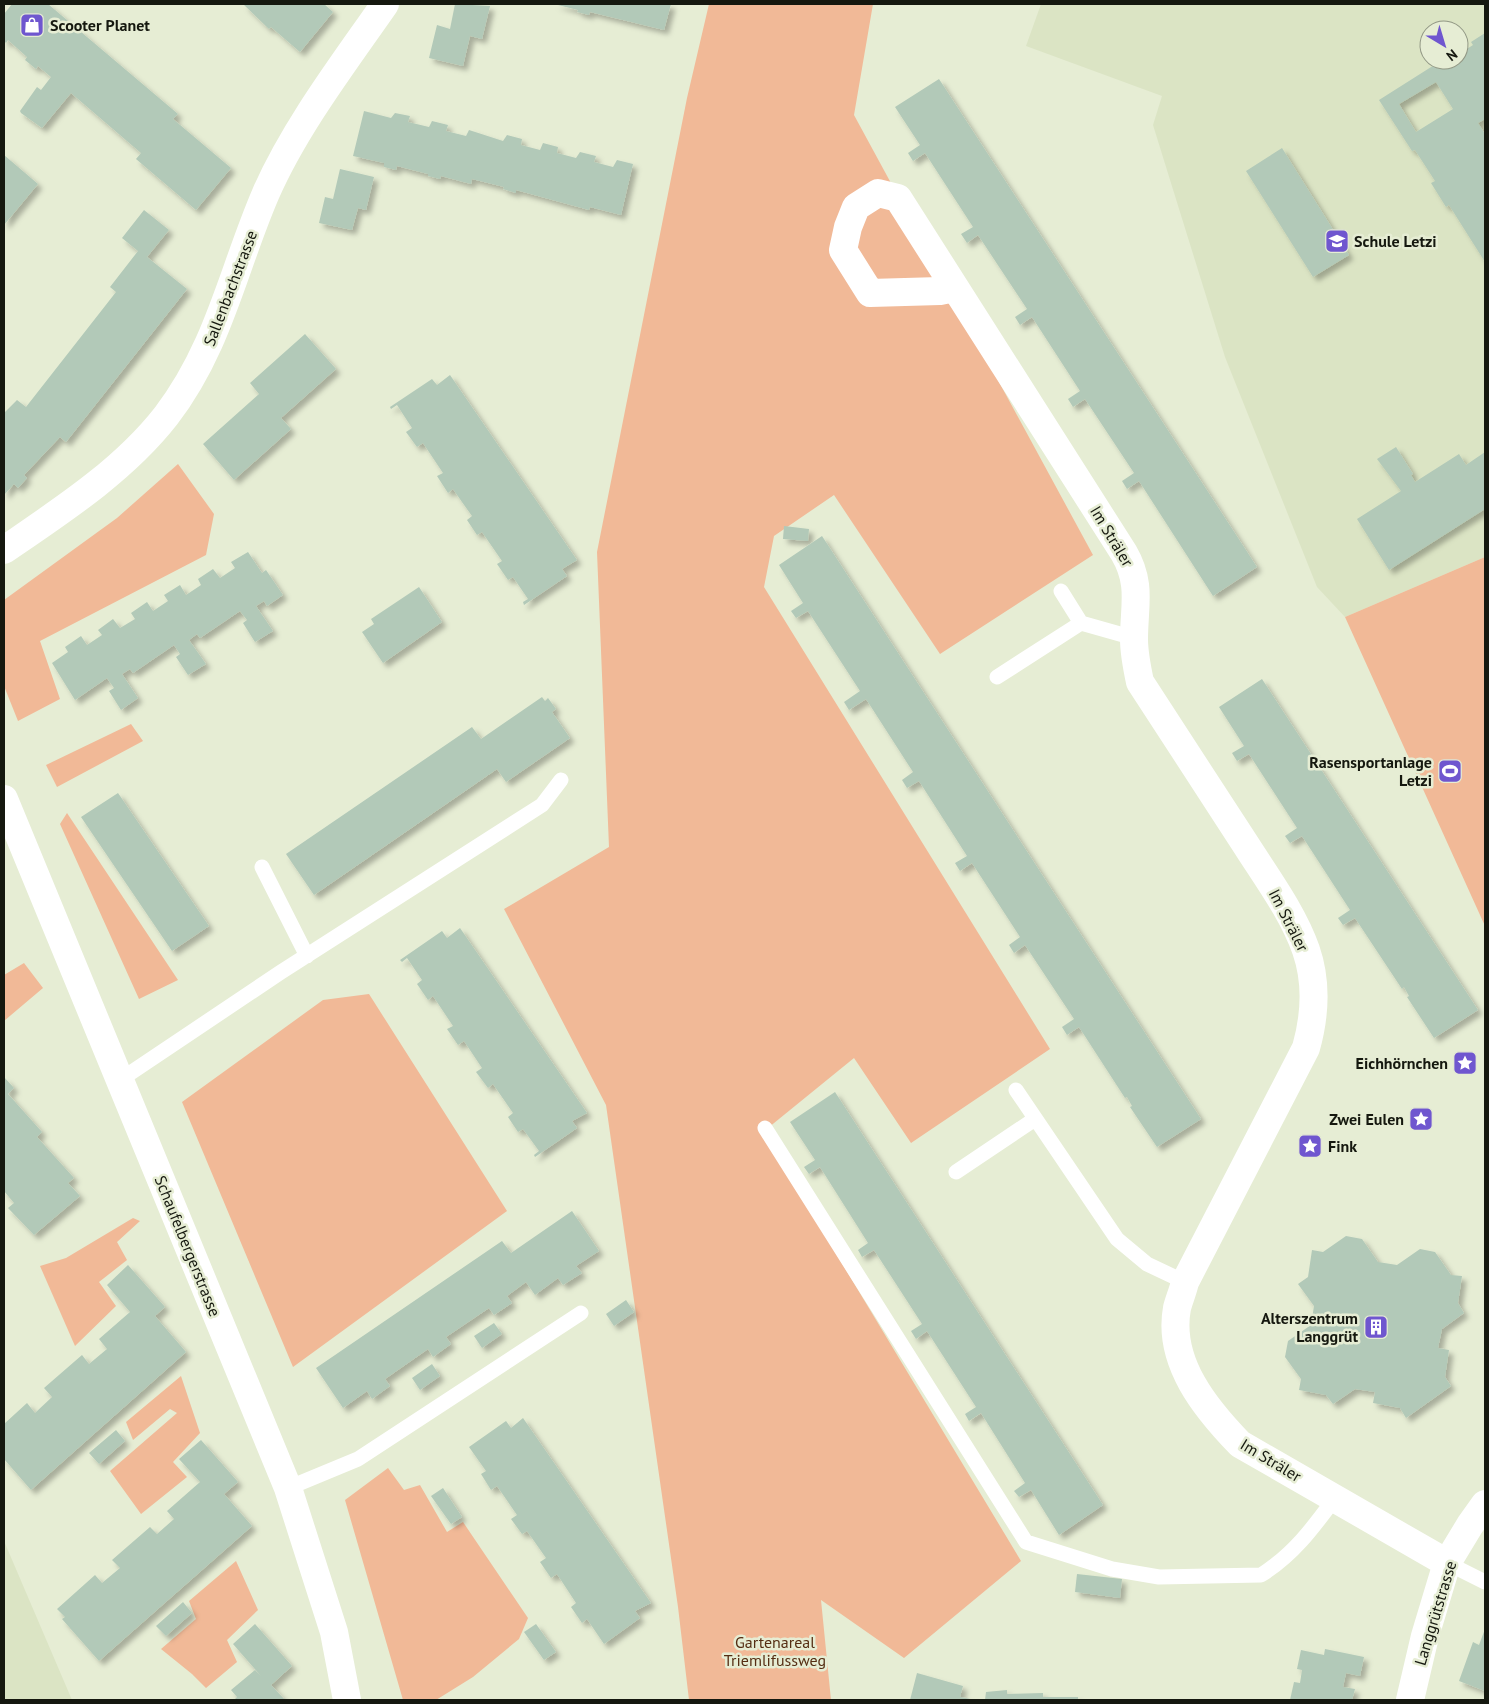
<svg xmlns="http://www.w3.org/2000/svg" width="1489" height="1704" viewBox="0 0 1489 1704" font-family="'PT Sans',sans-serif">
	<style>
		.built { fill: #dbe4c4; fill-rule: evenodd }
		.green { fill: #f1b997 }
		.building { fill: #b2c9b8; fill-rule: evenodd; filter: url(#shadow) }
		.lines { fill: none; stroke-linecap: round; stroke-linejoin: round }
		.lane { stroke: #fff; stroke-width: 15 }
		.street { stroke: #fff; stroke-width: 28 }
		.secondary { stroke: #fff; stroke-width: 28 }
		.labels { text-anchor: middle; stroke-width: 5; stroke-linejoin: round; paint-order: stroke }
		.poi-label { font-size: 16px; font-weight: bold; fill: #15180f; stroke: #e6edd4; text-anchor: end }
		.street-label { font-size: 16px; fill: #15180f; stroke: #e6edd4 }
		.park-label { font-size: 16px; fill: #552e13; stroke: #e6edd4 }
	</style>
	<defs>
		<filter id="shadow"><feDropShadow dx="4.5" dy="4.5" stdDeviation="2.5" flood-color="#0004"/></filter>
	</defs>
	<rect width="100%" height="100%" fill="#e6edd4"/>
	<!-- built -->
	<path class="built" d="M1041 4H1485V557L1345 617 1317 587 1225 357 1153 125 1162 96 1026 46ZM1429 30H1459V60H1429Z
		M4 1541 72 1700H4Z"/>
	<!-- green -->
	<path class="green" d="M709 4H873L854 115 1093 555 940 654 834 495 774 536 764 587 1050 1049 911 1143 854 1058 763 1132 1021 1561 904 1658 821 1600 831 1700H689L678 1607 606 1105 504 909 609 847 597 552 687 98Z
		M178 464 214 514 206 555 40 641 60 699 18 721 4 686V600L117 518Z
		M1485 557V926L1345 617Z
		M131 724 143 741 57 787 46 765Z
		M67 813 178 980 139 999 60 824Z
		M24 963 43 988 4 1021V975Z
		M369 994 507 1211 293 1367 182 1102 323 1000Z
		M133 1218 140 1221 117 1242 127 1260 99 1282 116 1306 75 1346 40 1266 66 1258Z
		M181 1376 200 1433 173 1462 187 1477 141 1514 110 1471 177 1413 170 1409 133 1440 126 1422Z
		M388 1468 404 1490 420 1485 447 1532 463 1522 528 1618 519 1639 473 1677 436 1700H403L345 1500Z
		M236 1561 258 1610 227 1640 237 1662 206 1688 192 1674 161 1649 196 1619 189 1601Z"/>
	<!-- building -->
	<path class="building" d="M12 4H48L178 114 173 119 231 168 196 210 136 159 141 153 71 93 42 128 21 113 20 111 37 87 41 90 51 77 38 66 36 69 25 60 27 57 8 40 6 43 4 41V14Z
		M243 4H324L333 12 300 52 271 27 269 29Z
		M455 4 490 6 482 39 470 36 463 66 429 58 437 25 450 29Z
		M554 4H671L664 30 590 12 589 15 577 12 578 10Z
		M1485 33V119L1478 123 1485 134V262L1449 205 1446 207 1431 183 1435 181 1415 150 1412 151 1379 100 1439 62 1442 65 1450 60H1459V54L1473 45 1471 42ZM1436 82 1453 109 1416 132 1399 104Z
		M939 79 1257 567 1213 596 1139 481 1127 489 1122 481 1134 473 1085 399 1073 407 1068 399 1080 391 1032 317 1020 325 1015 317 1027 309 978 235 967 243 961 234 973 227 925 153 913 161 908 153 920 145 895 107Z
		M364 111 391 118 395 113 410 116 408 122 429 127 432 121 448 125 446 131 466 136 469 130 503 141 507 135 522 139 521 145 540 150 543 143 558 147 557 153 576 158 580 152 596 156 594 162 613 167 617 160 633 164 621 215 590 207 589 210 516 190V193L503 189 504 187 472 179 471 184 441 176 440 179 428 176V174L397 166 396 170 384 167V163L353 156Z
		M1282 148 1349 255 1313 277 1246 171Z
		M4 155 38 184 4 225Z
		M340 169 374 177 366 210 358 208 352 230 319 223 325 197 333 199Z
		M144 210 169 230 147 257 187 289 66 442 60 437 24 475 27 478 18 488 14 484 4 495V413L17 400 26 407 116 292 110 287 138 251 122 238Z
		M305 334 336 369 281 418 291 429 234 480 203 444 259 394 250 383Z
		M450 375 577 560 562 569 567 576 524 605 523 602 528 599 513 577 508 580 497 564 502 561 482 532 477 535 467 520 472 516 462 502 453 489 448 493 437 476 443 473 423 443 417 447 406 432 412 428 397 405 391 409 390 407 432 379 437 385Z
		M1396 447 1413 474 1411 475 1415 482 1459 454 1466 465 1485 452V509L1389 570 1357 519 1401 491 1377 459Z
		M784 526 809 529 808 541 783 539Z
		M822 536 1201 1119 1157 1147 1130 1107 1132 1106 1127 1097 1125 1098 1079 1027 1067 1035 1062 1027 1074 1019 1025 945 1014 953 1009 945 1020 937 972 863 960 871 955 863 967 856 919 781 907 788 902 780 913 772 866 699 849 710 844 702 860 691 808 611 796 618 791 611 803 603 779 565Z
		M248 552 262 573 266 570 283 595 267 606 264 601 256 606 273 631 255 642 243 623 247 620 240 611 200 638 197 634 189 640 206 664 188 675 176 657 180 654 174 645 133 673 130 669 122 674 138 698 121 710 109 691 114 688 107 678 75 700 52 663 68 652 65 647 81 636 87 645 102 635 98 630 113 619 120 628 135 619 131 613 147 602 153 611 168 601 164 595 180 585 186 595 201 585 198 579 213 569 220 578 235 568 231 562Z
		M419 587 442 622 383 663 362 632 374 624 371 619Z
		M1262 679 1478 1010 1434 1038 1407 997 1409 996 1404 987 1402 989 1355 918 1343 925 1338 918 1350 910 1302 836 1290 843 1285 836 1297 828 1249 754 1237 761 1232 753 1244 746 1219 707Z
		M542 697 545 701 548 698 556 709 552 712 570 738 506 782 497 769 314 895 286 854 472 727 481 739Z
		M118 793 209 926 172 951 81 817Z
		M460 928 587 1113 572 1121 577 1128 535 1157 534 1155 539 1151 523 1129 518 1132 508 1117 513 1113 493 1084 488 1088 476 1072 482 1068 464 1041 458 1045 447 1029 453 1026 433 996 428 1000 417 984 422 980 407 958 402 962 400 960 442 931 447 938Z
		M4 1077 14 1088 8 1094 42 1132 37 1137 74 1178 68 1183 80 1196 34 1235 8 1208 14 1203 4 1191Z
		M835 1092 1103 1505 1059 1535 1031 1490 1019 1497 1014 1491 1025 1483 981 1413 969 1421 965 1414 976 1407 927 1331 916 1339 911 1331 922 1324 874 1250 862 1257 858 1250 868 1243 820 1167 809 1174 804 1167 815 1160 790 1122Z
		M572 1211 599 1251 576 1266 582 1273 563 1285 558 1278 535 1295 526 1282 507 1296 512 1303 494 1315 489 1308 446 1337 451 1344 433 1357 428 1349 385 1379 390 1386 372 1399 367 1391 343 1408 316 1368 502 1241 511 1253Z
		M1346 1236 1362 1239 1378 1262 1397 1265 1420 1249 1435 1252 1451 1275 1462 1276 1458 1303 1464 1313 1442 1329 1438 1348 1449 1350 1445 1377 1451 1386 1406 1418 1400 1408 1373 1403 1375 1392 1355 1389 1333 1404 1326 1395 1299 1390 1301 1379 1285 1357 1288 1341 1311 1325 1314 1306 1298 1284 1308 1277 1312 1250 1323 1252Z
		M128 1265 165 1307 155 1316 186 1352 31 1490 4 1459V1424L27 1403 35 1413 52 1397 44 1388 82 1355 89 1364 107 1349 99 1339 130 1312 107 1285Z
		M626 1300 634 1312 614 1326 606 1314Z
		M494 1323 502 1334 482 1348 474 1336Z
		M432 1364 440 1376 420 1390 412 1378Z
		M523 1418 651 1603 635 1611 640 1618 604 1644 587 1619 582 1623 571 1607 576 1603 557 1574 551 1578 540 1562 546 1558 527 1531 522 1534 511 1519 517 1515 497 1486 491 1490 481 1474 486 1471 469 1447 506 1421 511 1428Z
		M116 1430 125 1441 99 1464 89 1453Z
		M201 1440 238 1482 224 1494 252 1526 99 1661 62 1619 65 1617 57 1609 95 1575 102 1583 120 1568 112 1560 150 1527 157 1534 174 1519 167 1511 200 1482 179 1459Z
		M443 1488 462 1517 451 1524 431 1496Z
		M1077 1574 1122 1579 1120 1598 1075 1592Z
		M183 1602 192 1613 166 1636 156 1626Z
		M255 1624 292 1666 271 1685 285 1700H234L237 1697 231 1690 255 1670 261 1676 233 1644Z
		M536 1624 556 1652 544 1660 524 1632Z
		M1485 1629V1691L1459 1681 1473 1642 1479 1645Z
		M1325 1649 1364 1657 1360 1676 1346 1673 1343 1687 1355 1689 1352 1700H1290L1294 1682 1300 1683 1302 1670 1297 1669 1301 1650 1324 1655Z
		M917 1673 963 1686 960 1697 976 1700H910Z
		M1007 1690V1694L1043 1693V1697H1078V1700H985L986 1692Z"/>
	<g class="lines">
		<!-- lane -->
		<path class="lane" d="M1061 591 1081 623 1134 638
			M997 677 1081 623
			M262 867 307 956
			M120 1080 281 972 542 805 561 780
			M1016 1090 1117 1239 1147 1264 1185 1282
			M765 1128 1026 1542 1112 1569 1159 1577 1261 1575C1293 1555 1313 1528 1335 1498
			M956 1172 1035 1119
			M288 1488 358 1459 581 1313
			M1447 1563 1485 1582"/>
		<!-- street -->
		<path class="street" d="M954 288 940 291 870 293 843 250 848 227 856 207 878 193 898 198 1124 553C1142 584 1134 606 1134 639 1134 654 1137 668 1140 682 1175 736 1210 790 1246 845 1267 878 1293 913 1306 950 1317 982 1315 1016 1306 1048L1185 1282C1183 1291 1179 1300 1177 1308 1167 1362 1206 1409 1240 1444L1447 1563
			M4 550C61 511 123 471 166 416 219 347 233 269 266 193 295 127 344 63 385 4
			M1410 1700 1425 1636 1447 1563 1470 1525 1485 1504"/>
		<!-- secondary -->
		<path class="secondary" d="M4 799 288 1488 334 1632 347 1700"/>
	</g>
	<!-- icons -->
	<defs>
		<g id="shop-square" transform="scale(1.25)"><rect x="-9" y="-9" width="18" height="18" rx="4" fill="#6f56cf" stroke="#e6edd4"/><path d="M-5-2.5h2.3a2.7 3.5 0 0 1 5.4 0H5L5.5 6h-11ZM-1.5-2.5h3a1.5 2.3 0 0 0-3 0Z" fill="#fff"/></g>
		<g id="school-square" transform="scale(1.25)"><rect x="-9" y="-9" width="18" height="18" rx="4" fill="#6f56cf" stroke="#e6edd4"/><path d="M0-5L7-2L0 1L-7-2ZM-4 1L0 2.5L4 1V4Q0 6-4 4Z" fill="#fff"/></g>
		<g id="stadium-square" transform="scale(1.25)"><rect x="-9" y="-9" width="18" height="18" rx="4" fill="#6f56cf" stroke="#e6edd4"/><path d="M0-5a6.5 5 0 1 0 0 10a6.5 5 0 1 0 0-10ZM-3.5-1.8h7v3.6h-7Z" fill="#fff"/></g>
		<g id="sight-square" transform="scale(1.25)"><rect x="-9" y="-9" width="18" height="18" rx="4" fill="#6f56cf" stroke="#e6edd4"/><path d="M0-6L1.8-2.2L6-1.7L2.9 1.2L3.7 5.4L0 3.3L-3.7 5.4L-2.9 1.2L-6-1.7L-1.8-2.2Z" fill="#fff"/></g>
		<g id="building-square" transform="scale(1.25)"><rect x="-9" y="-9" width="18" height="18" rx="4" fill="#6f56cf" stroke="#e6edd4"/><path d="M-4-6H4V6H1V3H-1V6H-4ZM-2.5-4.3h1.7v1.8h-1.7ZM.8-4.3h1.7v1.8H.8ZM-2.5-1h1.7V.8h-1.7ZM.8-1h1.7V.8H.8Z" fill="#fff"/></g>
	</defs>
	<g fill-rule="evenodd">
		<use href="#shop-square" x="32" y="25"/>
		<use href="#school-square" x="1337" y="241"/>
		<use href="#stadium-square" x="1450" y="771"/>
		<use href="#sight-square" x="1465" y="1063"/>
		<use href="#sight-square" x="1421" y="1119"/>
		<use href="#sight-square" x="1310" y="1146"/>
		<use href="#building-square" x="1376" y="1327"/>
	</g>
	<g class="labels">
		<!-- poi labels -->
		<g class="poi-label">
			<text x="50" y="31" text-anchor="start">Scooter Planet</text>
			<text x="1354" y="247" text-anchor="start">Schule Letzi</text>
			<text x="1432" y="768">Rasensportanlage<tspan x="1432" dy="18">Letzi</tspan></text>
			<text x="1448" y="1069">Eichhörnchen</text>
			<text x="1404" y="1125">Zwei Eulen</text>
			<text x="1328" y="1152" text-anchor="start">Fink</text>
			<text x="1358" y="1324">Alterszentrum<tspan x="1358" dy="18">Langgrüt</tspan></text>
		</g>
		<!-- street labels -->
		<g class="street-label">
			<text transform="translate(230 288) rotate(-69)" y="6">Sallenbachstrasse</text>
			<text transform="translate(1112 536) rotate(59)" y="6">Im Sträler</text>
			<text transform="translate(1289 920) rotate(63)" y="6">Im Sträler</text>
			<text transform="translate(188 1246) rotate(68)" y="6">Schaufelbergerstrasse</text>
			<text transform="translate(1271 1460) rotate(31)" y="6">Im Sträler</text>
			<text transform="translate(1435 1613) rotate(-73)" y="6">Langgrütstrasse</text>
		</g>
		<!-- park labels -->
		<g class="park-label">
			<text x="775" y="1648">Gartenareal<tspan x="775" dy="18">Triemlifussweg</tspan></text>
		</g>
	</g>
	<!-- border -->
	<rect width="1489" height="1704" fill="none" stroke="#15180f" stroke-width="10"/>
	<!-- north arrow -->
	<g transform="translate(1444 45) rotate(142)"><circle r="24" fill="#e6edd4" stroke="#929885"/>
	<path d="M0-4L9 19L0 12L-9 19Z" fill="#6f56cf"/>
	<text y="-8" font-size="14" font-weight="bold" text-anchor="middle" fill="#15180f">N</text>
	</g>
</svg>
